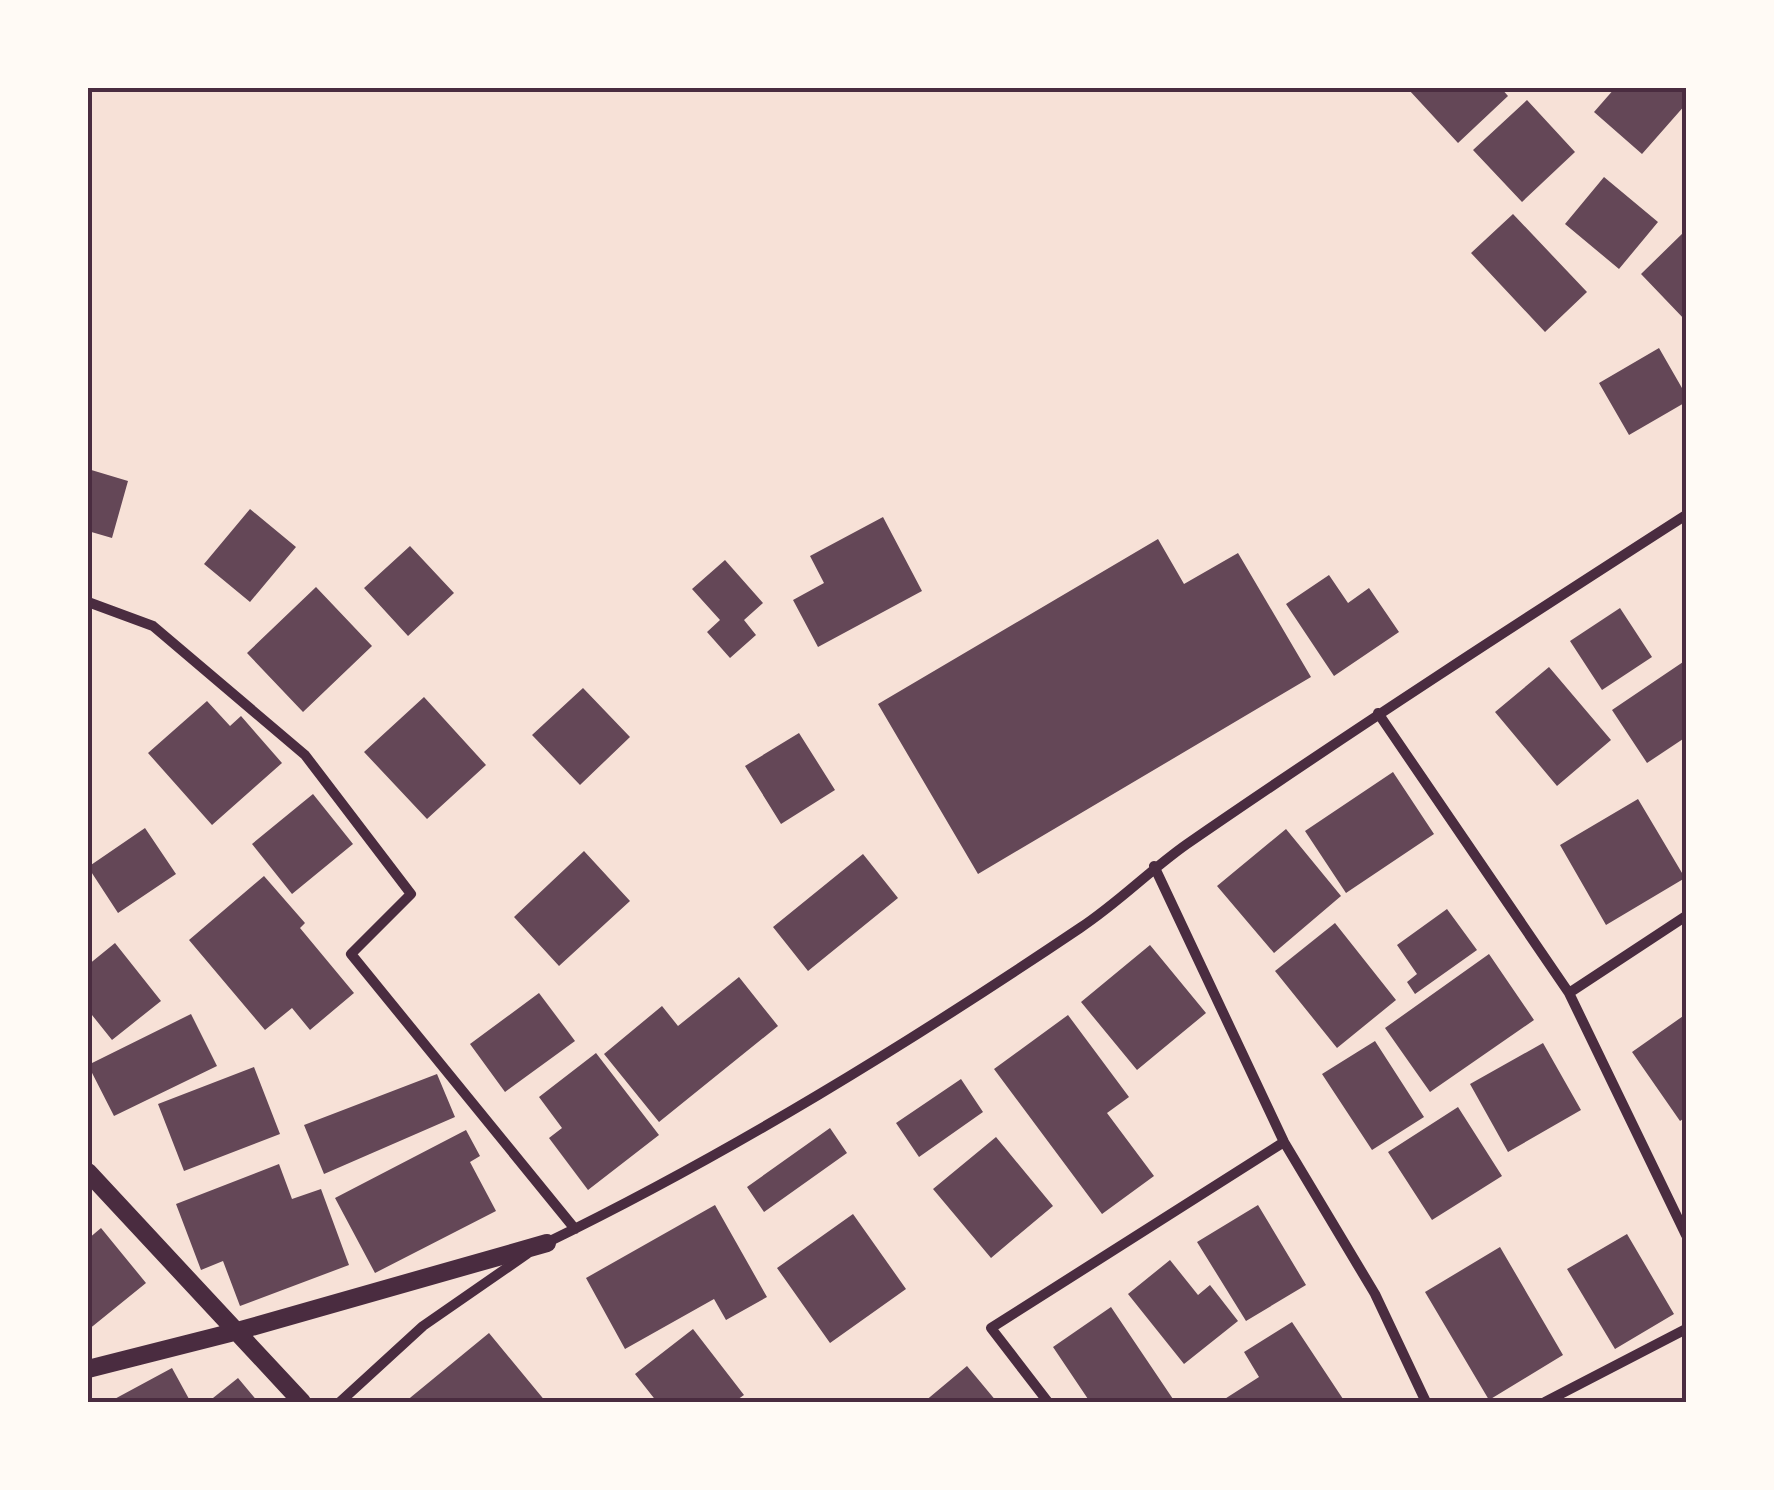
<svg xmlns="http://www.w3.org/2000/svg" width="1774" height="1490" viewBox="0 0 1774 1490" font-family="'Times New Roman',serif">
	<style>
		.building { fill: #644757 }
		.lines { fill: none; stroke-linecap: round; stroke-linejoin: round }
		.minor { stroke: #4a2c40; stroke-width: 10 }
		.tertiary { stroke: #4a2c40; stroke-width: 18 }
		.neatline { fill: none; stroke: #4a2c40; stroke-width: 4 }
	</style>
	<rect width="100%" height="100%" fill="#f7e1d7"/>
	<!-- building -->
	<path class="building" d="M1411 88H1501L1508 96 1458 143 1409 90Z
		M1615 88H1686V104L1642 154 1594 112Z
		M1527 100 1575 152 1522 202 1473 150Z
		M1604 177 1658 222 1619 269 1565 224Z
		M1513 214 1587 292 1545 332 1471 253Z
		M1686 230V321L1641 274Z
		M1659 348 1686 395V402L1629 435 1599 383Z
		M88 469 128 481 112 538 88 531Z
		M250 509 296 547 250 602 204 564Z
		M883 517 922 591 818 647 793 600 824 583 810 556Z
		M1158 539 1184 584 1238 553 1311 677 978 874 878 704Z
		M410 546 454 593 408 636 364 588Z
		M725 560 763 603 744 620 756 635 730 658 707 632 720 620 692 589Z
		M1329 575 1348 603 1369 588 1399 632 1334 676 1286 604Z
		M316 587 372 646 303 712 247 653Z
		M1620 608 1652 657 1602 690 1570 641Z
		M1686 660V737L1647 763 1612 710Z
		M1549 667 1611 740 1557 786 1495 712Z
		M583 688 630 737 580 785 532 735Z
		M424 697 486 765 427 819 364 752Z
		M207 701 230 726 241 716 282 763 212 825 148 753Z
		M799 733 835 790 781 824 745 766Z
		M1393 772 1434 834 1346 893 1305 831Z
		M313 794 353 844 292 894 252 844Z
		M1638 799 1685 878 1606 925 1560 845Z
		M145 828 176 874 118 913 88 867Z
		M1286 829 1341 896 1274 953 1217 886Z
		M584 851 630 901 559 966 514 917Z
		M863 854 898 898 808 971 773 927Z
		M264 876 305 923 300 928 354 993 310 1030 292 1008 265 1030 189 940Z
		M1447 909 1477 950 1415 994 1407 982 1417 974 1397 945Z
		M1335 923 1396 1000 1337 1048 1275 971Z
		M115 943 161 1001 112 1040 88 1010V965Z
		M1150 945 1206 1013 1137 1070 1081 1002Z
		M1489 954 1534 1020 1430 1092 1385 1028Z
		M739 977 778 1026 659 1122 604 1054 662 1006 678 1026Z
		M539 993 575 1041 505 1092 470 1044Z
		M191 1014 217 1066 114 1116 88 1065Z
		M1686 1014V1117L1680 1121 1632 1052Z
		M1068 1015 1129 1097 1107 1113 1154 1176 1102 1214 994 1069Z
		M1375 1041 1424 1117 1372 1150 1322 1074Z
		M1543 1043 1581 1110 1508 1152 1470 1084Z
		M596 1053 659 1135 588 1190 549 1138 562 1128 539 1097Z
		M254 1067 280 1134 184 1171 158 1104Z
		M437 1074 455 1117 324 1174 304 1125Z
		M961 1079 983 1112 919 1157 896 1123Z
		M1458 1107 1502 1176 1432 1220 1388 1152Z
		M830 1128 847 1153 764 1212 747 1187Z
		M466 1130 480 1156 470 1162 496 1211 375 1273 335 1198Z
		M996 1137 1053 1206 991 1258 933 1189Z
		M279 1164 292 1199 321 1189 349 1265 240 1306 223 1261 201 1270 176 1204Z
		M715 1205 767 1297 726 1320 714 1299 625 1349 586 1278Z
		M1258 1205 1306 1285 1246 1321 1197 1242Z
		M853 1214 906 1289 830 1343 777 1268Z
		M101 1228 146 1283 88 1330V1239Z
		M1627 1234 1674 1314 1615 1349 1567 1269Z
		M1500 1247 1563 1355 1489 1400 1425 1292Z
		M1170 1260 1198 1295 1210 1285 1238 1321 1184 1364 1128 1294Z
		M1111 1307 1175 1402H1090L1053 1347Z
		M1292 1322 1345 1402H1220L1259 1377 1244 1352Z
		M693 1329 744 1395 734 1402H657L635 1374Z
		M489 1333 546 1402H405Z
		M967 1366 997 1402H924Z
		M172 1368 189 1399 182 1402H109Z
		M238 1378 258 1402H208Z"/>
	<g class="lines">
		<!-- minor -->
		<path class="minor" d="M88 602 153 626 305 755 411 894 351 954 575 1229
			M1378 713 1569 993 1686 1235
			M1154 866 1284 1142 1375 1294 1426 1402
			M1569 993 1686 916
			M546 1243C731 1153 909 1043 1080 928 1118 903 1150 870 1187 844 1351 731 1518 623 1686 515
			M340 1402 423 1326 527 1254
			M1048 1402 991 1328 1284 1142
			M1545 1402 1686 1329"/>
		<!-- tertiary -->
		<path class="tertiary" d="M88 1172 302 1402
			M88 1369 234 1332 547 1243"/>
	</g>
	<!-- border -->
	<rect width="1774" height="1490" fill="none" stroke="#fffaf5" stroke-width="180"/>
	<rect x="90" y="90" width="1594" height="1310" class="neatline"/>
</svg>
